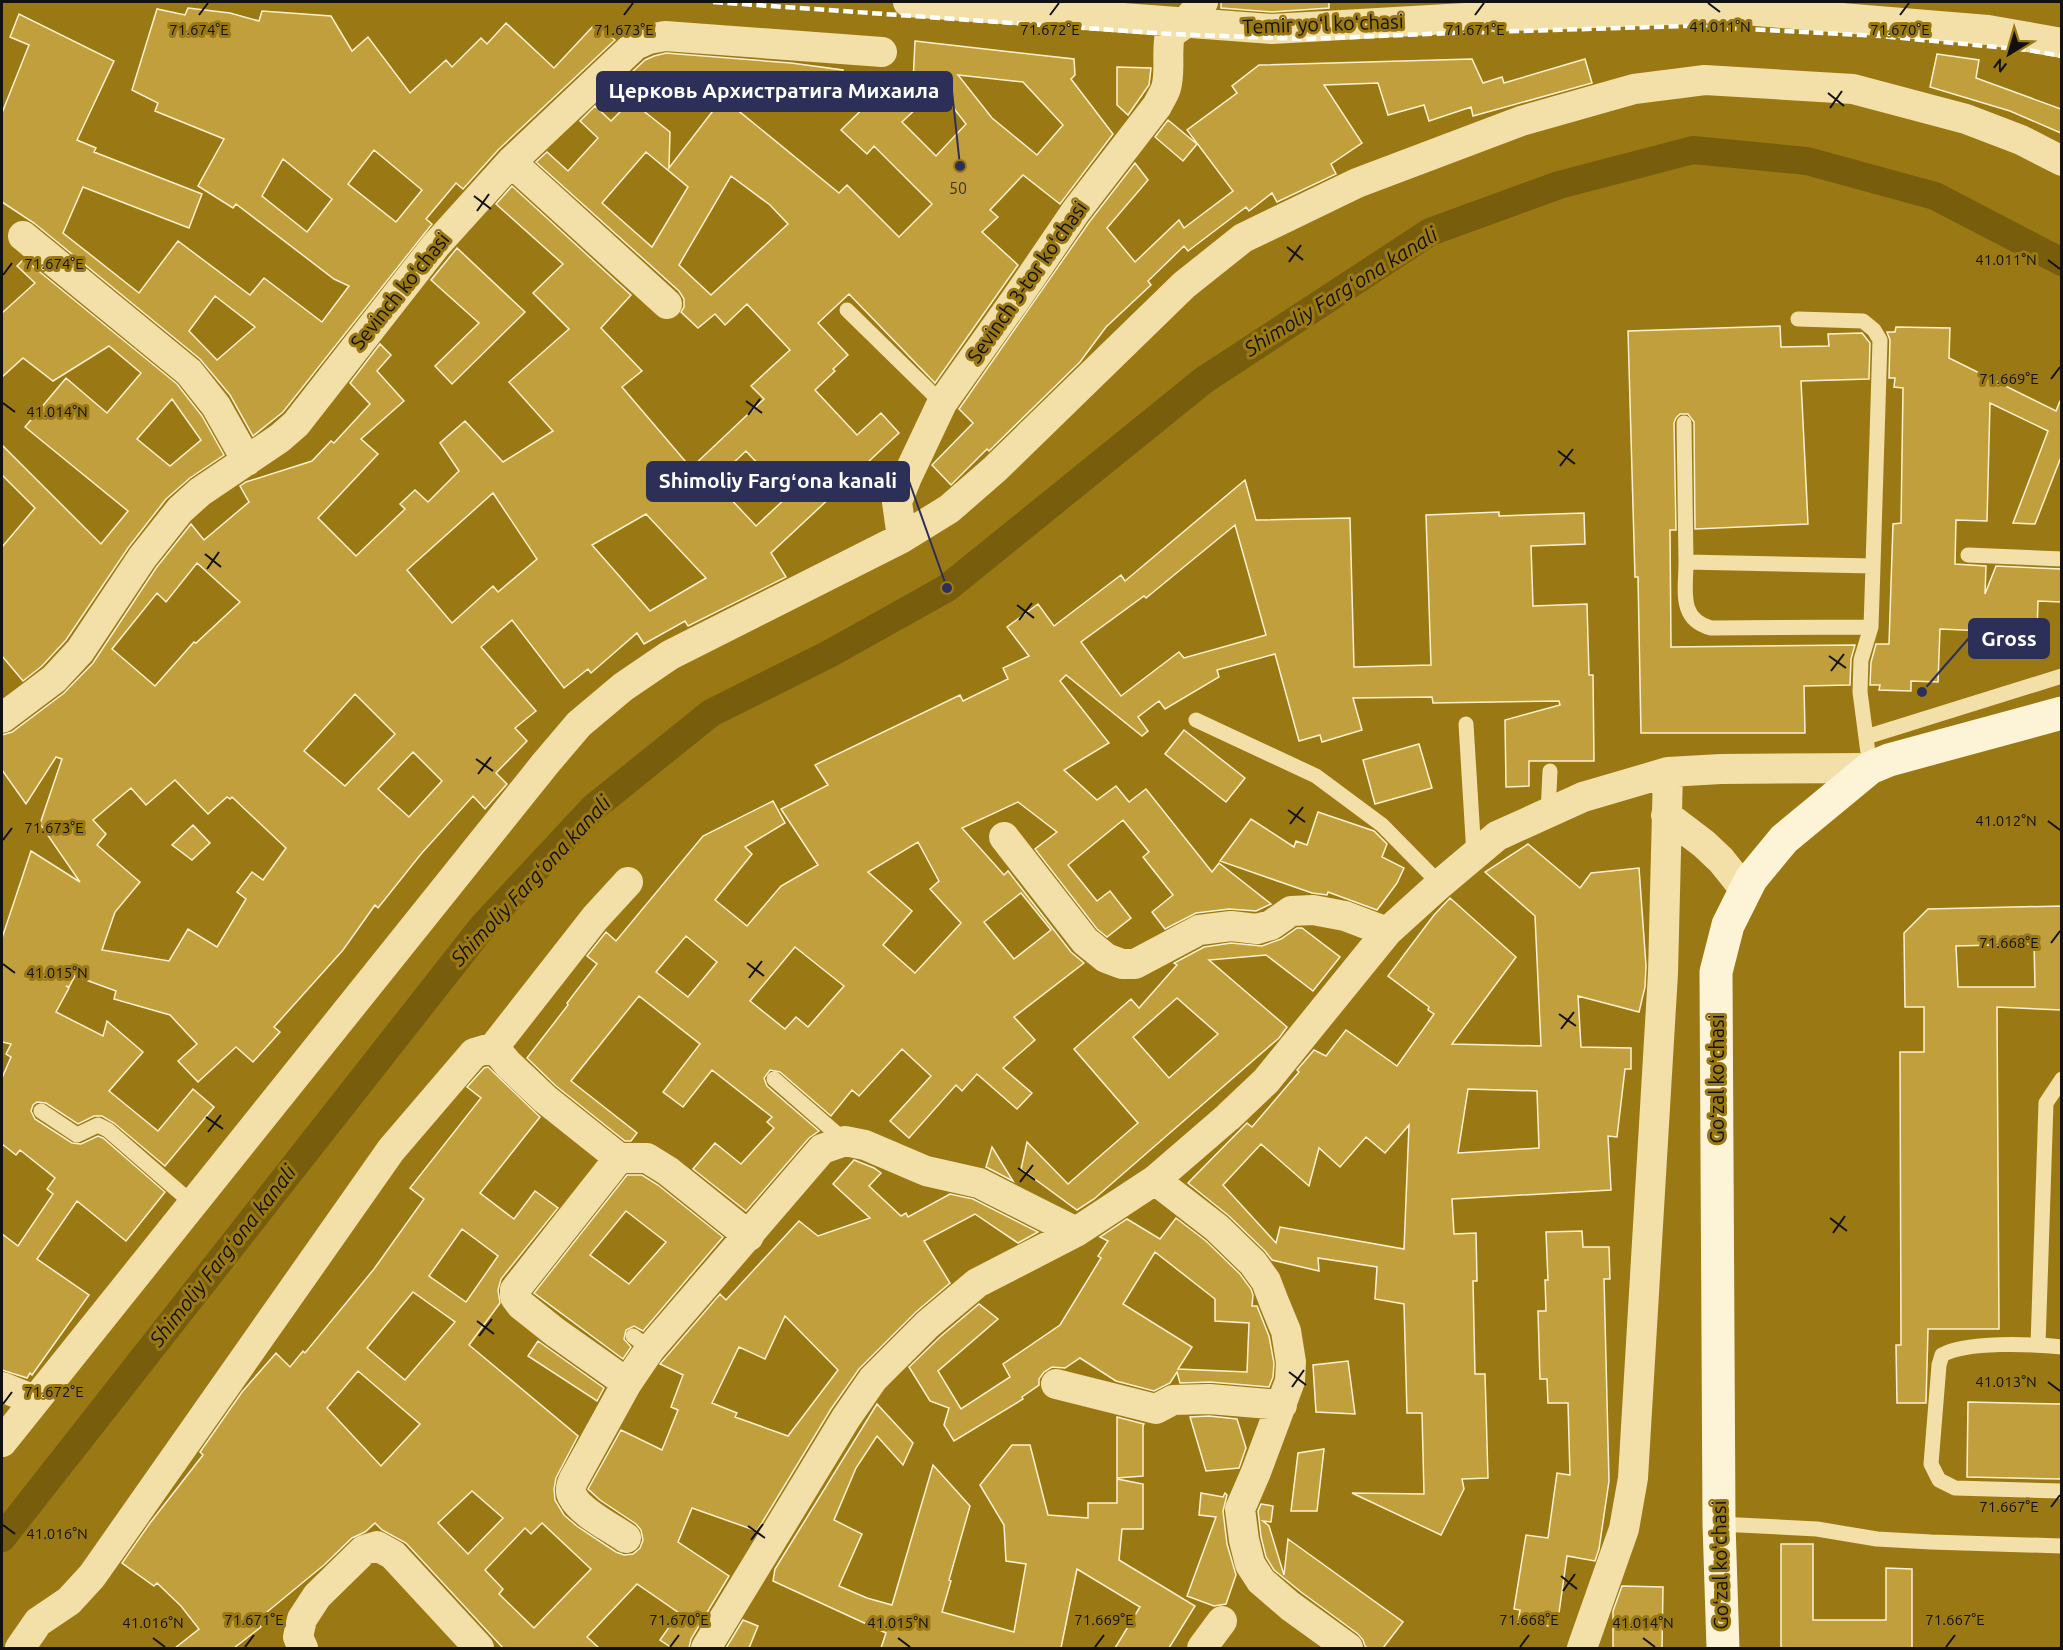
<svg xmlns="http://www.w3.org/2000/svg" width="2063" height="1650" viewBox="0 0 2063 1650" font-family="Ubuntu,sans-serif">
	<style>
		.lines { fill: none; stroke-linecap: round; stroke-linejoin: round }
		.canal { stroke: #775d0c; stroke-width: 28 }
		.building { fill: #c19f3d; stroke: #fdf1d0; stroke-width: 1.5; fill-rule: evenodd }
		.lane { stroke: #f3dfa8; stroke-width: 15 }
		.street { stroke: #f3dfa8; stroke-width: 30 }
		.secondary { stroke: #fdf3d7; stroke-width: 33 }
		.rail { stroke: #fff; stroke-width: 4.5; stroke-dasharray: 10 4.5; stroke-linecap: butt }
		.ticks { fill: none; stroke: #111; stroke-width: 2 }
		.labels { text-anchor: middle; stroke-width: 6; stroke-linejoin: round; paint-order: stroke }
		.number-label { font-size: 16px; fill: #3d341c }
		.street-label { font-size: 20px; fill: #111; stroke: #9a7914 }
		.water-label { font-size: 21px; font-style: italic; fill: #111; stroke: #9a7914 }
		.ticks-label { font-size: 15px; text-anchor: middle; fill: #111; stroke: #9a7914; stroke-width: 6; stroke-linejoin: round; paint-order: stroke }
		.leader { fill: none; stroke: #2c3058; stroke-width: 2 }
		.callout-dot { fill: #2c3058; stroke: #9a7914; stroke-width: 2 }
		.callout { fill: #2c3058; stroke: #2c3058; stroke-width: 2 }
		.callout-label { font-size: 21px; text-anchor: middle; font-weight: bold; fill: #fff }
	</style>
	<rect width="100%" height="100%" fill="#9a7914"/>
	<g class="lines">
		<!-- canal -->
		<path class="canal" d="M2 1538 483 926 593 808 711 713 829 654 947 588 1204 380 1430 232 1559 185 1693 150 1807 161 1935 196 2062 262"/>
	</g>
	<!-- building -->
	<path class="building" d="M1221 2H1329V8L1272 12 1221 8Z
		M188 8 230 13 259 21 262 11 331 16 352 51 368 37 410 93 446 60 452 67 481 38 487 44 506 23 554 68 596 23 615 40 499 149 463 189 456 183 426 219 432 224 283 412 253 436 230 395 200 359 34 223 2 202V113L29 45 10 37 19 14 114 61 77 140 96 148 94 152 202 194 189 228 83 187 63 233 139 293 178 241 250 295 264 278 322 322 349 286 334 279 236 204 233 208 198 186 224 139 155 111 158 103 132 90 157 9 185 15ZM374 150 422 190 396 222 348 184ZM283 159 332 199 307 232 262 196ZM215 296 255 327 217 360 189 331Z
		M915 41 1074 59 1075 75 1071 79 1113 134 1060 204 1023 175 990 210 998 217 982 232 1018 265 935 383 849 294 818 323 848 355 833 369 835 371 815 390 857 435 881 413 899 433 771 553 786 577 688 626 685 621 644 644 637 633 591 673 588 669 564 688 512 620 481 647 536 711 515 728 527 741 496 773 507 784 485 809 473 796 421 854 378 908 375 905 343 950 274 1027 280 1032 253 1062 236 1047 198 1082 178 1061 197 1044 170 1015 114 999 116 991 75 976 69 987 66 986 69 988 56 1012 103 1036 107 1021 143 1052 109 1091 158 1131 193 1089 214 1107 165 1166 114 1123 102 1116H94L78 1124 46 1103 37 1102 33 1105 31 1111 35 1119 72 1143 81 1144 98 1136 103 1138 165 1192 126 1241 77 1201 37 1259 89 1295 32 1375 30 1373 27 1378 2 1370V1234L18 1246 53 1194 47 1189 55 1178 20 1150 16 1155 2 1144V1078L11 1057 6 1054 11 1044 2 1042V938L31 851 80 882 40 824 62 759 56 757 26 804 2 770V735L12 732 64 693 93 663 156 568 191 524 204 540 249 502 240 486 246 482 312 461 331 441 334 443 370 404 350 383 380 344 391 355 377 371 404 401 361 439 378 454 318 518 356 556 405 509 400 504 415 490 428 502 459 471 440 443 465 421 503 462 553 431 509 382 569 329 533 293 563 264 496 204 512 186 631 295 601 328 642 371 622 387 691 468 764 399 751 386 790 350 747 304 725 325 715 314 698 328 681 312 684 307V299L679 291 536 162 547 152 568 171 598 138 580 121 595 106 611 121 631 101 670 132 669 168 739 77 672 74V95L653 94 631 73 645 60 654 56 666 53 791 63 843 70 840 91 765 78 740 112 839 193 847 185 899 237 932 204 874 146 867 154 841 130 890 82 912 104ZM958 75 1023 82 1063 125 1037 155 992 118ZM938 88 966 124 936 156 902 122ZM646 152 688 187 652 247 602 203ZM731 176 770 205 788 224 711 295 679 265ZM746 451 788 496 756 526 714 481ZM493 493 537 559 498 592 493 586 452 623 407 570ZM646 514 706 578 650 611 592 545ZM197 563 240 602 196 643 194 642 155 686 112 649 157 593 166 602ZM355 694 395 734 345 786 304 751ZM413 752 442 781 409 817 378 789ZM175 780 208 814 227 797 230 799 232 797 286 848 263 880 252 872 237 892 246 899 217 947 188 929 169 961 102 950 115 912 140 882 97 845 106 834 93 820 131 788 146 805Z
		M1937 54 1979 60 1976 78 2061 109V133L2010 111 1930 87Z
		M1472 59 1483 83 1502 77 1504 83 1585 59 1592 83 1473 116 1471 107 1429 121 1424 105 1388 115 1378 83 1324 85 1362 143 1331 164 1336 174 1277 202 1272 193 1249 211 1246 207 1188 251 1184 246 1148 281 1151 285 1106 327 1080 362 989 451 987 449 951 485 932 465 973 423 959 409 1090 221 1135 163 1148 180 1107 228 1135 262 1179 220 1184 228 1233 191 1187 130 1237 93 1232 86 1259 65Z
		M1117 67 1151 68 1149 85 1128 115 1117 105Z
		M1168 120 1197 144 1183 161 1155 137Z
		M457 248 525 312 452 384 435 366 479 323 431 280Z
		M24 259 177 384 202 416 224 455 190 478 166 499 128 548 66 640 42 666 23 681 2 656V547L35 508 2 475V445L101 544 128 511 25 427 66 378 107 413 141 373 109 346 53 381 23 358 2 377V313L35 283 17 266ZM172 399 201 440 170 466 137 439Z
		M1780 326 1781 347 1829 346 1828 334 1862 333 1870 343 1869 379 1801 381 1808 524 1695 529 1694 422 1688 414H1680L1676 418 1674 423 1676 530H1670L1671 647 1855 645 1851 659 1850 685 1804 686 1805 733H1641L1638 577H1635L1628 331Z
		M1896 327 1950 328 1949 358 2056 411 2060 401H2061V457L2035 524 2013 523 2048 431 1990 403 1987 521 1956 520 1955 564 1986 566 1985 594 1996 566 2061 569V602L2038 601 2037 633 1940 629 1938 682 1911 681V691L1879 690 1880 685H1870L1871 662 1876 644H1889L1893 524 1901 523 1903 388 1894 387 1895 378H1889L1890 340 1887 332H1895Z
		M1245 480 1256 520 1350 518 1354 667 1431 665 1426 515 1499 512V516L1584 513 1585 544 1531 546 1533 606 1587 604 1589 675H1593L1594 761H1529V786L1506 787 1505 720 1560 705 1559 701 1433 703 1432 697 1353 698 1362 730 1322 742 1320 735 1299 741 1275 654 1217 670 1219 677 1165 709 1159 701 1138 717 1148 731 1142 736 1066 675 1060 681 1109 743 1064 770 1097 800 1116 786 1129 802 1146 789 1212 872 1219 863 1271 904 1256 911 1229 909 1196 913 1165 929 1152 912 1173 895 1143 857 1149 852 1123 820 1068 865 1097 901 1110 891 1131 918 1107 937 1097 929 1035 849 1057 832 1018 802 962 828 1004 875 1008 871 1071 952 1084 963 1014 1017 1035 1040 1003 1068 1032 1093 1017 1109 977 1074 962 1091 956 1085 909 1138 890 1121 931 1076 902 1049 859 1096 852 1090 831 1116 780 1072 770 1070 764 1078 767 1086 819 1131 809 1138 746 1211 693 1169 715 1143 741 1164 774 1128 767 1122 772 1117 712 1070 683 1107 663 1092 700 1044 639 996 571 1081 637 1133 631 1141H625L556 1086 527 1058 568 1005 567 1003 597 964 587 956 606 932 616 941 703 836 773 801 785 823 745 847 752 854 715 900 747 926 781 886 818 865 781 809 828 785 815 765 960 695 963 701 1008 679 1003 668 1029 656 1007 627 1038 604 1054 626 1121 575 1125 581ZM1235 525 1266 635 1184 658 1179 652 1121 696 1081 642 1144 596 1146 598ZM918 842 939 881 930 889 961 923 915 973 883 945 912 911 868 872ZM1021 893 1051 930 1014 959 984 922ZM686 936 717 962 688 997 656 972ZM795 947 844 986 808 1027 796 1017 785 1029 750 1001Z
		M1184 730 1245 778 1226 802 1165 754Z
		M1419 744 1432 788 1375 804 1363 760Z
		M1318 812 1374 831 1387 844 1382 857 1404 868 1397 883 1377 910 1328 892 1327 895 1312 893 1220 861 1251 819 1294 847 1296 841 1307 845Z
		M193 825 210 843 192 860 172 845Z
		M1528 844 1580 888 1591 873 1639 868 1646 966 1645 987 1639 1012 1578 996 1581 1047 1631 1048V1069H1625L1617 1137 1608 1136 1611 1190 1452 1199 1454 1234 1476 1233 1477 1281H1473L1475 1374H1485L1488 1478 1462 1479 1464 1489 1441 1535 1352 1493 1424 1494 1422 1413H1407L1404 1304 1375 1299 1377 1267 1318 1258 1319 1271 1272 1260 1265 1251 1229 1216 1188 1183 1247 1123 1252 1127 1299 1072 1297 1070 1314 1050 1326 1056 1346 1030 1397 1066 1434 1014 1428 1010 1429 1007 1388 976 1434 915 1450 898 1516 957 1452 1044 1541 1046 1535 916 1485 872ZM1468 1089 1537 1091 1539 1148 1458 1153ZM1409 1125 1404 1249 1280 1227 1276 1243 1223 1185 1261 1144 1309 1186 1319 1148 1340 1167 1366 1137 1385 1153Z
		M2061 906V1010L1997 1007 1999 1329H1928L1926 1403H1897L1896 1345H1901L1900 1052H1924V1007H1905L1904 933 1928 909ZM2034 944 2035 987H1958L1956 946Z
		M1297 928H1302L1340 957 1313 991 1266 955 1209 960 1287 1027 1279 1038 1094 1199 1077 1210 1021 1169 1027 1142 1068 1184 1138 1123 1074 1049 1131 999 1139 1008 1177 965 1174 963 1204 947 1231 943 1262 946 1281 939ZM1177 998 1218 1034 1169 1078 1133 1037Z
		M488 1067 540 1117 480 1193 514 1219 535 1191 558 1208 501 1279 498 1290 500 1303 469 1345 578 1436 556 1478 554 1489 555 1500 564 1515 578 1527 616 1552 624 1555 633 1554 640 1548 643 1540 641 1530 636 1524 600 1500 588 1489 621 1430 662 1450 678 1410 671 1407 683 1375 660 1364 720 1294 726 1300 799 1221 818 1236 870 1218 833 1184 854 1160 874 1168 881 1173 869 1186 901 1216 906 1213 908 1217 950 1194 973 1199 1038 1232 1018 1243 975 1214 924 1241 950 1283 916 1312 859 1369 831 1409 757 1531 692 1508 678 1542 729 1576 691 1639 689 1648H672L660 1640 679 1613 637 1584 587 1637 599 1648H503L406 1543 382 1530 375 1523 365 1532 352 1538 324 1565 256 1621 261 1627 234 1648H175L199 1629 181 1606 157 1583 154 1586 122 1563 150 1523 203 1455 200 1452 242 1392 276 1353 290 1367 303 1351 305 1353 374 1269 424 1199 410 1188 481 1098 467 1087 484 1068ZM462 1229 498 1256 466 1302 429 1276ZM413 1292 455 1322 405 1380 367 1348ZM785 1316 838 1370 788 1436 735 1417 737 1413 712 1403 739 1347 765 1359ZM358 1371 420 1424 381 1466 327 1408ZM472 1491 503 1518 468 1554 438 1523ZM542 1523 591 1569 534 1628 499 1594 503 1589 485 1570 525 1528 531 1534Z
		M992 1147 1013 1181 986 1167Z
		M627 1175H642L658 1185 723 1237 643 1331 634 1326 626 1330 624 1339 631 1347 623 1359 534 1293ZM626 1211 666 1242 629 1284 590 1255Z
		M1176 1218 1206 1241 1240 1274 1251 1289 1253 1295 1252 1306H1257L1269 1336 1274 1363 1273 1377 1269 1387 1210 1382 1180 1383 1177 1372 1170 1383 1154 1391 1116 1381 1080 1358 1065 1368 1052 1367 1044 1372 1039 1379V1385L1022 1397 1023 1399 954 1441 944 1425 949 1408 930 1401 909 1367 940 1337 979 1304 998 1319 938 1371 961 1409 1010 1377 1003 1364 1060 1325 1101 1258 1098 1256 1108 1241 1100 1237 1127 1219 1160 1239ZM1155 1252 1215 1299V1321L1249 1323 1247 1372 1178 1369 1192 1347 1123 1304Z
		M1582 1231 1583 1247H1609L1610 1279H1604L1609 1481 1599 1549 1595 1561 1567 1556 1557 1627 1518 1622 1520 1610 1514 1609 1526 1535 1548 1538 1557 1473 1570 1475 1568 1403H1548L1547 1379H1540L1538 1311H1546L1545 1280H1548L1546 1232Z
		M538 1341 604 1388 597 1401 528 1356Z
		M1348 1361 1355 1414 1316 1412 1313 1365Z
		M1968 1402 2061 1404V1479L1967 1477Z
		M877 1404 913 1443 903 1465 877 1436 856 1468 834 1520 862 1534 839 1586 867 1598 892 1605 933 1465 970 1506 949 1580 951 1581 942 1612 1014 1632 1026 1564 1006 1561 1004 1525 980 1485 1012 1445H1030L1048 1515 1088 1518V1503H1117V1479L1143 1484V1529H1122L1119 1560 1195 1606 1169 1648H1115L1140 1607 1077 1569 1061 1648H881L886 1633 773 1581 775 1569Z
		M1209 1416 1237 1419 1246 1448 1239 1468 1206 1471 1190 1417Z
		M1117 1417 1144 1424 1143 1426V1476L1117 1478Z
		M1324 1449 1317 1511H1291L1298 1453Z
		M1201 1493 1223 1497 1225 1493 1227 1495 1223 1511 1227 1544 1236 1575 1226 1604 1214 1606 1187 1596 1216 1517 1199 1515Z
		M1261 1504 1273 1506 1271 1522 1263 1521 1269 1526 1284 1575 1288 1539 1403 1622 1383 1648H1368L1365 1646 1363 1640 1358 1634 1301 1592 1274 1570 1266 1557 1261 1537 1258 1511Z
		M1781 1544H1813V1620H1886V1568L1912 1569V1648H1781Z
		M1622 1586 1663 1587 1662 1648H1613V1611Z
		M743 1620 758 1626 749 1648H726Z"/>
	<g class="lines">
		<!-- lane -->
		<path class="lane" d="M847 310 942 403
			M1798 319 1863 321 1874 330 1880 340 1873 566
			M1684 423 1686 562 1873 566 1871 627 1861 660 1860 692 1870 768
			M1968 555 2062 559
			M1686 562C1686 590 1678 619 1711 628L1871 627
			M1196 720 1316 776 1382 825 1440 884
			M1466 724 1474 855
			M1866 737 2062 676
			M1548 813 1550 771
			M774 1079 845 1141
			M41 1111 77 1135 98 1125 108 1130 192 1203
			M633 1336 650 1349
			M2038 1345 2046 1103 2062 1079
			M2062 1347C2032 1344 1966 1341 1942 1355L1939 1365 1931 1464 1939 1480 1955 1488 2062 1491
			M1719 1524 1817 1529 1877 1539 1931 1542 2062 1546"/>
		<!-- street -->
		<path class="street" d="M908 2 1272 29 1465 18 1720 8 1988 30 2062 43
			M511 162 667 304
			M23 236 189 372 216 406 247 461
			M902 538 897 502 907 477 942 403 1016 299 1076 211 1157 106C1160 100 1164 94 1166 88 1171 72 1166 52 1170 34L1184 24 1203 2
			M2 718 54 679 80 651 142 558 180 510 200 492 280 438 296 424 436 245 511 162 635 45 649 39 665 36 882 52
			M1666 815 1704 844 1721 860 1745 890
			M1004 837 1085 941 1106 958 1122 964H1135L1199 930 1231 926 1257 929 1271 925 1291 911 1313 910 1345 916 1387 932
			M494 1047 508 1064 545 1099 619 1158H647L668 1171 749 1236
			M619 1158 515 1290V1297L521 1305 555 1332 627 1383
			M1155 1180 1217 1228 1253 1263 1266 1281 1274 1302 1286 1331 1291 1362 1290 1381 1256 1472 1240 1509 1244 1540 1250 1564 1261 1581 1290 1606 1348 1648
			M1056 1384 1156 1409 1173 1400 1209 1399 1282 1405
			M2 1387 34 1400
			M2 1442 545 764 579 724 623 687 670 655 902 538 949 509 995 469 1184 285 1243 238 1357 183 1521 121 1634 89 1705 80 1853 89 1966 119 2021 140 2062 161
			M626 1538C612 1528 580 1512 573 1497 569 1491 571 1485 574 1479L627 1383 650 1349 822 1149 845 1141 865 1145 926 1171 979 1183 1076 1232
			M20 1648 38 1622 69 1601 92 1576 391 1150 474 1053 494 1047 595 918 628 882
			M303 1648 298 1637 302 1619 317 1596 364 1550 377 1546 393 1555 479 1648
			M706 1648 846 1418 873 1379 928 1324 977 1283 1076 1232 1155 1180 1228 1117 1266 1081 1387 932 1440 884 1497 836 1583 797 1668 772 1721 769 1870 768
			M1202 1648 1222 1621
			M1582 1648 1624 1529 1633 1478 1663 973 1668 772"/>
		<!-- secondary -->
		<path class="secondary" d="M1723 1648 1719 1524 1716 972 1728 925 1751 879 1784 839 1870 768 1889 760 2062 713"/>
		<!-- rail -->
		<path class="rail" d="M713 2 1170 34 1305 39 1453 33 1687 26 1881 36 2028 50 2062 56"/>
	</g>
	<!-- ticks -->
	<path class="ticks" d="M1708 3 1720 12M199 15 208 3M624 15 633 3M1050 15 1059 3M1475 15 1484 3M1900 15 1909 3M1828 93 1844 106M1830 108 1842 91M474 196 491 209M477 211 489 194M1287 247 1303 260M2048 260 2060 269M1289 262 1301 245M3 275 12 263M2051 379 2060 367M746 401 762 413M3 403 15 412M748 415 760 399M1558 451 1575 464M1560 466 1573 449M205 554 221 567M207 569 219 552M1017 605 1034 618M1019 620 1032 603M1829 656 1846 668M1831 671 1844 654M476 759 493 771M478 774 491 757M1288 810 1305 822M2048 821 2060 830M1290 824 1303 807M3 840 12 828M2051 943 2060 931M747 963 764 976M3 964 15 973M749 978 762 961M1559 1014 1576 1026M1561 1029 1574 1012M206 1117 223 1129M208 1132 221 1115M1018 1168 1035 1180M1020 1182 1033 1165M1830 1218 1847 1231M1833 1233 1845 1216M477 1321 494 1334M479 1336 492 1319M1289 1372 1306 1385M2048 1382 2060 1391M1292 1387 1304 1370M3 1404 12 1392M2051 1507 2060 1495M3 1525 15 1534M748 1526 765 1538M751 1540 763 1524M1561 1576 1577 1589M1563 1591 1575 1574M153 1638 165 1647M898 1638 910 1647M1643 1638 1655 1647M245 1647 254 1635M670 1647 679 1635M1095 1647 1104 1635M1520 1647 1529 1635M1946 1647 1955 1635"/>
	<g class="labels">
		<!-- number labels -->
		<g class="number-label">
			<text x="958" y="194">50</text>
		</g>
		<!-- street labels -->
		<g class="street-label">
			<text transform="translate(1323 24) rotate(-2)" y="7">Temir yoʻl koʻchasi</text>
			<text transform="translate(1027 282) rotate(-55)" y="7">Sevinch 3-tor koʻchasi</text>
			<text transform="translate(400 291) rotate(-51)" y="7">Sevinch koʻchasi</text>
			<text transform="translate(1717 1079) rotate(-90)" y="7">Goʻzal koʻchasi</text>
			<text transform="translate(1720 1565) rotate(-91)" y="7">Goʻzal koʻchasi</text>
		</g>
		<!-- water labels -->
		<g class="water-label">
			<text transform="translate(1341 292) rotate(-32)" y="7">Shimoliy Fargʻona kanali</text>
			<text transform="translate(531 881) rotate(-47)" y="7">Shimoliy Fargʻona kanali</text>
			<text transform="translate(223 1256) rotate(-52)" y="7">Shimoliy Fargʻona kanali</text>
		</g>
	</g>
	<g class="ticks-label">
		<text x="1720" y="32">41.011°N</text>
		<text x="199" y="35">71.674°E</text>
		<text x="624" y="35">71.673°E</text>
		<text x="1050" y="35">71.672°E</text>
		<text x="1475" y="35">71.671°E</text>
		<text x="1900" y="35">71.670°E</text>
		<text x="2006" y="265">41.011°N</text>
		<text x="54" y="269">71.674°E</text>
		<text x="2009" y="384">71.669°E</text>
		<text x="57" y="417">41.014°N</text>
		<text x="2006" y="826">41.012°N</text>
		<text x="54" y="833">71.673°E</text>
		<text x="2009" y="948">71.668°E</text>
		<text x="57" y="978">41.015°N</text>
		<text x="2006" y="1387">41.013°N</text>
		<text x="54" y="1397">71.672°E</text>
		<text x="2009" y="1512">71.667°E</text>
		<text x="57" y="1539">41.016°N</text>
		<text x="254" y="1625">71.671°E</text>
		<text x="679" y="1625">71.670°E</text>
		<text x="1104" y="1625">71.669°E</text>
		<text x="1529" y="1625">71.668°E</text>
		<text x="1955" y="1625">71.667°E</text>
		<text x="153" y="1628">41.016°N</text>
		<text x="898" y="1628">41.015°N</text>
		<text x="1643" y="1628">41.014°N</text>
	</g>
	<!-- callouts -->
	<path class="leader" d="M960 166L952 91M947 588L909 481M1922 692L1969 638"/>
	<g class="callout-dot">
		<circle cx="960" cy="166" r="6"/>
		<circle cx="947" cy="588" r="6"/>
		<circle cx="1922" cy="692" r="6"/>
	</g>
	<g class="callout">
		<rect x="597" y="72" width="355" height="39" rx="6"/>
		<rect x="647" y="462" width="262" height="39" rx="6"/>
		<rect x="1969" y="619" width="80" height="39" rx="6"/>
	</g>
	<g class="callout-label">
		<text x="774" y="98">Церковь Архистратига Михаила</text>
		<text x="778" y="488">Shimoliy Fargʻona kanali</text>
		<text x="2009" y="646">Gross</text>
	</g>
	<!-- border -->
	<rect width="2063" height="1650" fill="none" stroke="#111111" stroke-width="6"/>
	<!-- north arrow -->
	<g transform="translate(2009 54) rotate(217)" stroke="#9a7914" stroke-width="4.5" paint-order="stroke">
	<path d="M0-4.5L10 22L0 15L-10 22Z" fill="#111111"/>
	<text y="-9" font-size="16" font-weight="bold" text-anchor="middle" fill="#111111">N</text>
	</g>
</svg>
